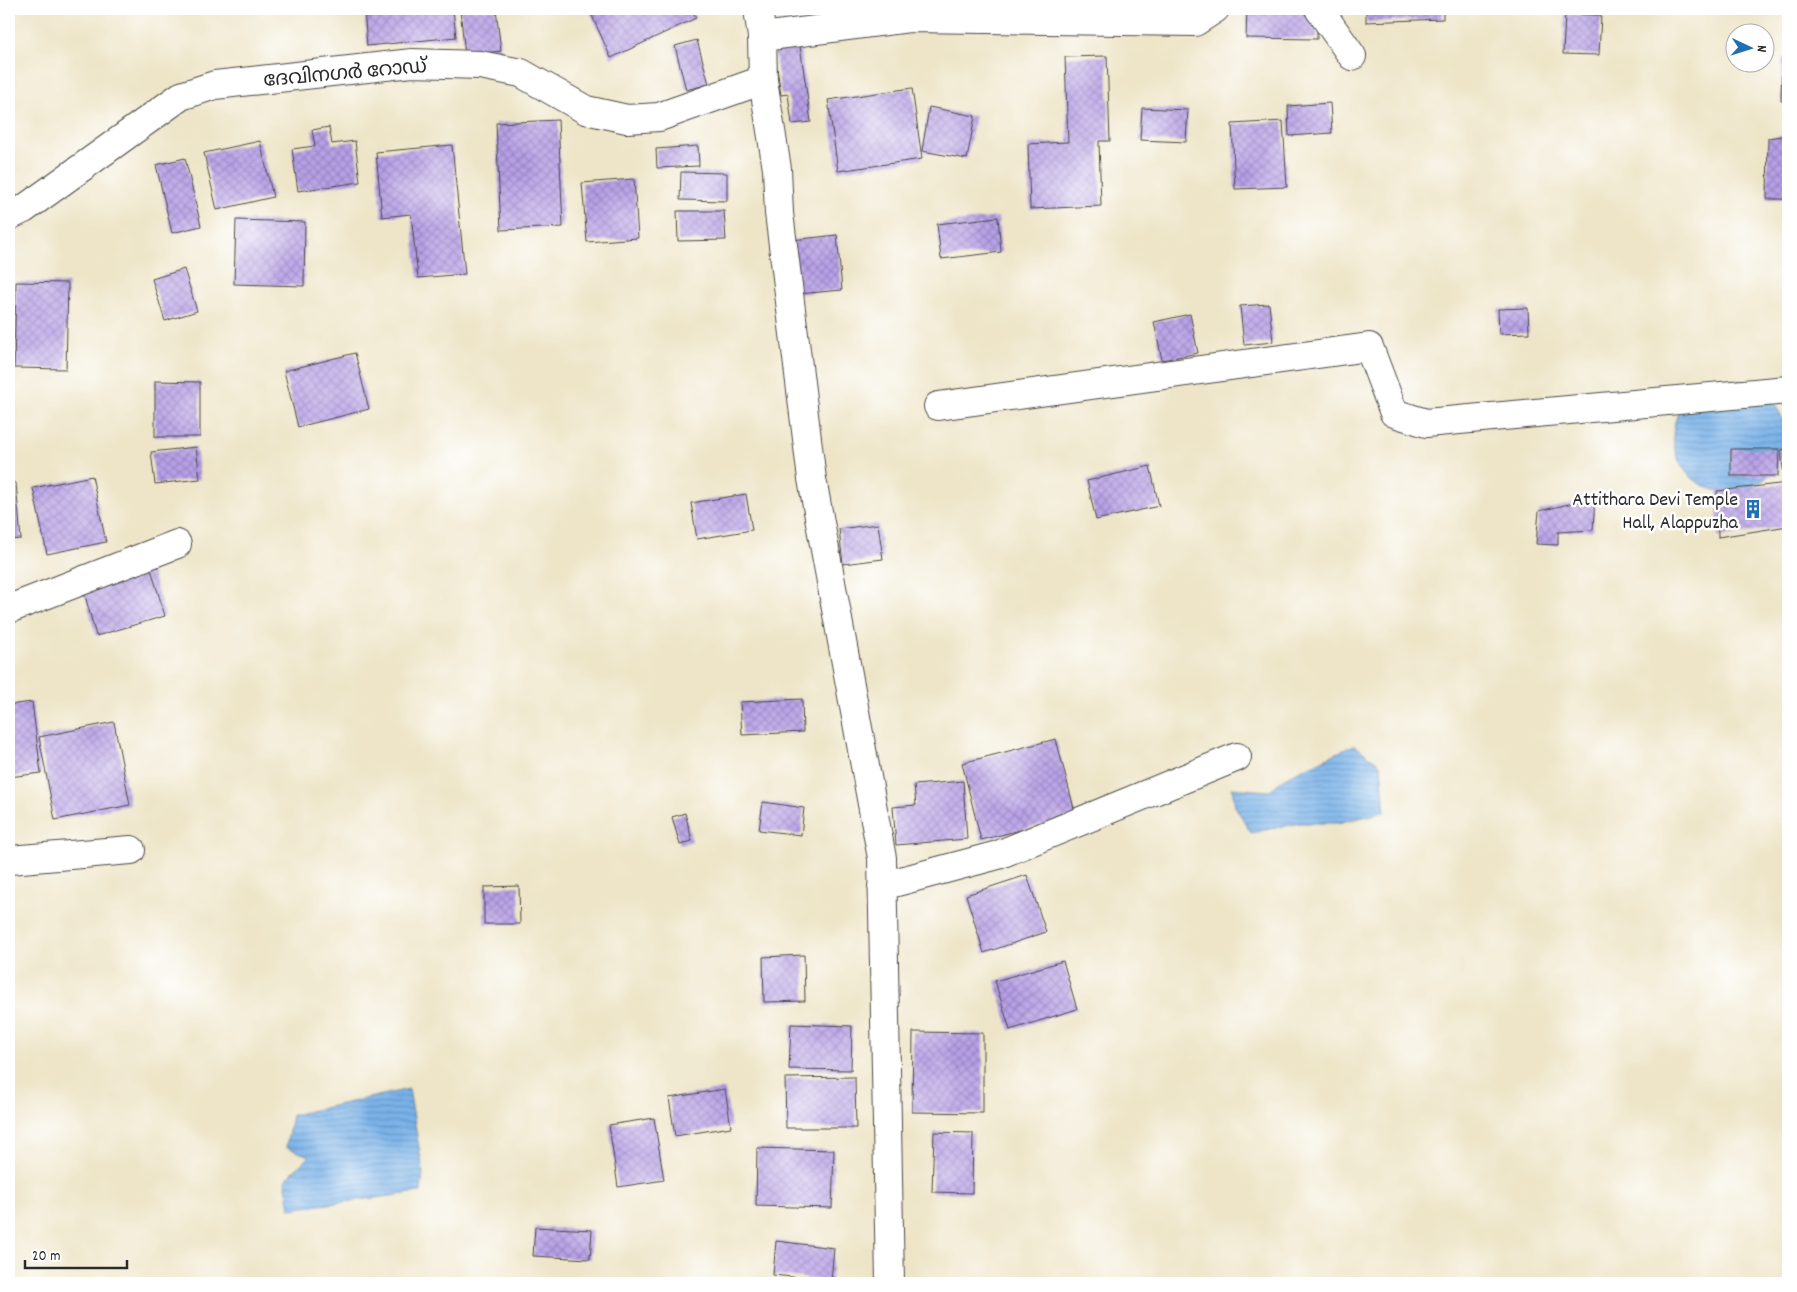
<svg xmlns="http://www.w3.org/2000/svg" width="1797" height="1292" viewBox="0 0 1797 1292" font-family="Dekko,'Noto Sans Malayalam',sans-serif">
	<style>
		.water { fill: url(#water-rules); stroke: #526e8a }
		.building { fill: url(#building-cross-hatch) }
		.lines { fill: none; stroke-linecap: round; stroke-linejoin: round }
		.street-casing { stroke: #484743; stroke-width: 30 }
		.street { stroke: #fff; stroke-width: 28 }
		.labels { text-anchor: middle; stroke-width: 5; stroke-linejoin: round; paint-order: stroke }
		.street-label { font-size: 20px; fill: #2b2b2b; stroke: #fff }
		.poi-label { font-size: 20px; fill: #2b2b2b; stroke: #fff; text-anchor: end }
	</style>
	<defs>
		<pattern id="water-rules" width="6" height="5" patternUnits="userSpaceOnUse" patternTransform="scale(1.25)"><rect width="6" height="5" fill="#79b2e9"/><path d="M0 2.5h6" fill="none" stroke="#6391bd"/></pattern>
		<pattern id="building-cross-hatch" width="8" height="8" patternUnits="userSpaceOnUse" patternTransform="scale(1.25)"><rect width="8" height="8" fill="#b8a0e8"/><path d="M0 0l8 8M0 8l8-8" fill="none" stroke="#9683bc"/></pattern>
	</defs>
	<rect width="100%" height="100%" fill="#fff"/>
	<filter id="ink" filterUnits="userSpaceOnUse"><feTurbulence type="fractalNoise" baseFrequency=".02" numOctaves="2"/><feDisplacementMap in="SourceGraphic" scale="10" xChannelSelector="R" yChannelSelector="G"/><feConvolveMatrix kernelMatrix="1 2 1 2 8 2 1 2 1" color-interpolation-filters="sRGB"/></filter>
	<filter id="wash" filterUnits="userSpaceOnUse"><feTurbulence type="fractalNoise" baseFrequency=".0096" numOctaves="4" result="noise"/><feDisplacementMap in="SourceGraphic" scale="20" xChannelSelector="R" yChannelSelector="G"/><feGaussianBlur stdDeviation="1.12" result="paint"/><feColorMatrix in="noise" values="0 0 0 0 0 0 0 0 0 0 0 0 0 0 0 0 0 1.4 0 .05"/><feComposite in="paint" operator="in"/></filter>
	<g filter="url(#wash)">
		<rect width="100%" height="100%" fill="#eee5c8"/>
		<!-- water -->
		<path class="water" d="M1673 436a56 56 0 1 1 112 0a56 56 0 1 1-112 0Z
			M1354 745 1381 765 1385 812 1337 823H1300L1251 833 1235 806 1232 788 1269 791 1286 777Z
			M409 1089 423 1171 421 1192 290 1209 285 1180 309 1156 286 1147 292 1115Z"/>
		<g id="blocks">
			<!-- building -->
			<path class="building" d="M364 9H453L456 37 367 46Z
				M460 9H496L501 51 465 55Z
				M589 9H692L696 18 611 58Z
				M1247 9H1317V39L1246 38Z
				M1366 9H1443V19L1366 22Z
				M1565 14 1601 15 1599 55 1563 54Z
				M799 39 811 122 792 124 788 94 781 95 773 42Z
				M697 40 709 84 686 90 675 46Z
				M1107 56 1110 141H1099L1101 206 1030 209 1028 144 1068 142 1065 57Z
				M1782 58H1788V101H1781Z
				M912 88 922 159 838 171 828 100Z
				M1330 103 1332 133 1289 136 1288 106Z
				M929 107 975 116 967 159 922 151Z
				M1142 108 1188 110 1186 142 1140 140Z
				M558 120 563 227 501 230 496 123Z
				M1283 121 1287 187 1235 189 1232 124Z
				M329 127 332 144 355 141 360 182 298 191 292 149 315 146 312 130Z
				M1788 135V199H1767L1768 138Z
				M260 141 273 197 217 210 204 153Z
				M452 145 465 274 418 278 411 214 382 217 376 152Z
				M698 146 699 166 657 168 656 149Z
				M185 158 201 226 172 233 156 165Z
				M681 172 727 173V201L680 200Z
				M634 179 638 238 587 242 582 183Z
				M677 211H724L726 240 678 241Z
				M998 217 1001 252 941 259 937 224Z
				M236 220 305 222 304 286 234 284Z
				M837 235 842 290 798 294 792 240Z
				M184 269 197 311 165 321 152 279Z
				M16 282 68 283 66 369 14 368Z
				M1269 304 1273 342 1244 345 1240 306Z
				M1528 308 1529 333 1499 334 1498 309Z
				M1190 314 1198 353 1162 360 1154 322Z
				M355 353 369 409 298 427 284 371Z
				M155 381 200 382V437H155Z
				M196 447 200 479 155 484 151 452Z
				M1731 449H1779L1778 476H1731Z
				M1788 449V478H1784L1781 450Z
				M1150 466 1159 506 1096 520 1087 481Z
				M92 476 106 542 47 554 33 488Z
				M9 483H16L21 539 9 540Z
				M1788 483V526L1718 537 1717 491Z
				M746 494 752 530 697 539 691 503Z
				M1595 498 1593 530 1558 532V545L1536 544 1539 511Z
				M878 524 883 559 843 564 839 529Z
				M151 569 165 616 96 636 83 588Z
				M802 699 803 732 742 735 740 702Z
				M32 702 41 773 9 777V705Z
				M114 722 130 805 55 820 39 737Z
				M1056 739 1076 816 981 840 962 763Z
				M963 781 967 839 896 845 893 807 916 805 914 785Z
				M763 802 804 808 801 835 759 830Z
				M685 813 692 841 680 845 672 817Z
				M1027 875 1046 932 984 953 966 895Z
				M519 886 520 924H484V887Z
				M804 955 805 1001 764 1002 763 957Z
				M1063 961 1077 1009 1010 1030 995 981Z
				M791 1024 852 1026 851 1070 789 1069Z
				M913 1032 983 1033V1113L912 1112Z
				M855 1077 856 1128H786L785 1078Z
				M725 1089 731 1127 675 1136 669 1098Z
				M654 1118 664 1180 618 1187 609 1125Z
				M934 1132 973 1133 972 1193 932 1192Z
				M757 1148 834 1150 832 1208 756 1206Z
				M535 1227 592 1230 590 1259 533 1256Z
				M776 1241 834 1248 831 1281 773 1275Z"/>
		</g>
	</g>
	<g filter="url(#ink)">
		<use href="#blocks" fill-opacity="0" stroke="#484743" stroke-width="1"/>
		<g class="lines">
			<!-- street casing -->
			<g class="street-casing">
				<path id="street" d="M758 9 762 37 763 80 777 169 779 213 812 479 882 858 890 1283
					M1319 9 1352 56
					M762 37 909 18 1195 22 1215 9
					M9 216 24 209 181 96 215 85 412 63 480 65 521 73 586 110 627 119 659 117 763 80
					M938 406 1369 347 1394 413 1426 423 1788 390
					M9 609 177 544
					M9 860 131 850
					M882 886 998 855 1237 757"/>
			</g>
			<!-- street -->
			<use href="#street" class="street"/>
		</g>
	</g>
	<!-- icons -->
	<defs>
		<g id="building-bare" transform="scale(1.5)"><path d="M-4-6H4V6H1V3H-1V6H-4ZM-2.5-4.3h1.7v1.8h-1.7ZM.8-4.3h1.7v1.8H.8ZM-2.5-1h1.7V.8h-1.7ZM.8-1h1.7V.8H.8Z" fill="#1f6fb2" stroke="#fff" stroke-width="2.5" paint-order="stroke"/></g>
	</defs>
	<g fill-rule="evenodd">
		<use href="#building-bare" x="1753" y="509"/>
	</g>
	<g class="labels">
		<!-- street labels -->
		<g class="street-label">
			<text transform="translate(345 72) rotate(-5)" y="7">ദേവിനഗർ റോഡ്</text>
		</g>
		<!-- poi labels -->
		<g class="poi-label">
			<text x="1738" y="505">Attithara Devi Temple<tspan x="1738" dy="23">Hall, Alappuzha</tspan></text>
		</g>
	</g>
	<!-- margin -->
	<rect width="1797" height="1292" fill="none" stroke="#fff" stroke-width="30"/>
	<!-- north arrow -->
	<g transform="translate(1750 48) rotate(94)"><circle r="24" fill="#ffffff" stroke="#aaaaaa"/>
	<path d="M0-4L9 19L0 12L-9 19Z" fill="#1f6fb2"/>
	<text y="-8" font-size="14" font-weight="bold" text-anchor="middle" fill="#2b2b2b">N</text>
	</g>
	<!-- scale -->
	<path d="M25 1260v8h102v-8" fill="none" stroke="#2b2b2b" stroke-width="2.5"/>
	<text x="32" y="1260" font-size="15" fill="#2b2b2b" stroke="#ffffff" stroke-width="4" paint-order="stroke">20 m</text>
</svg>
